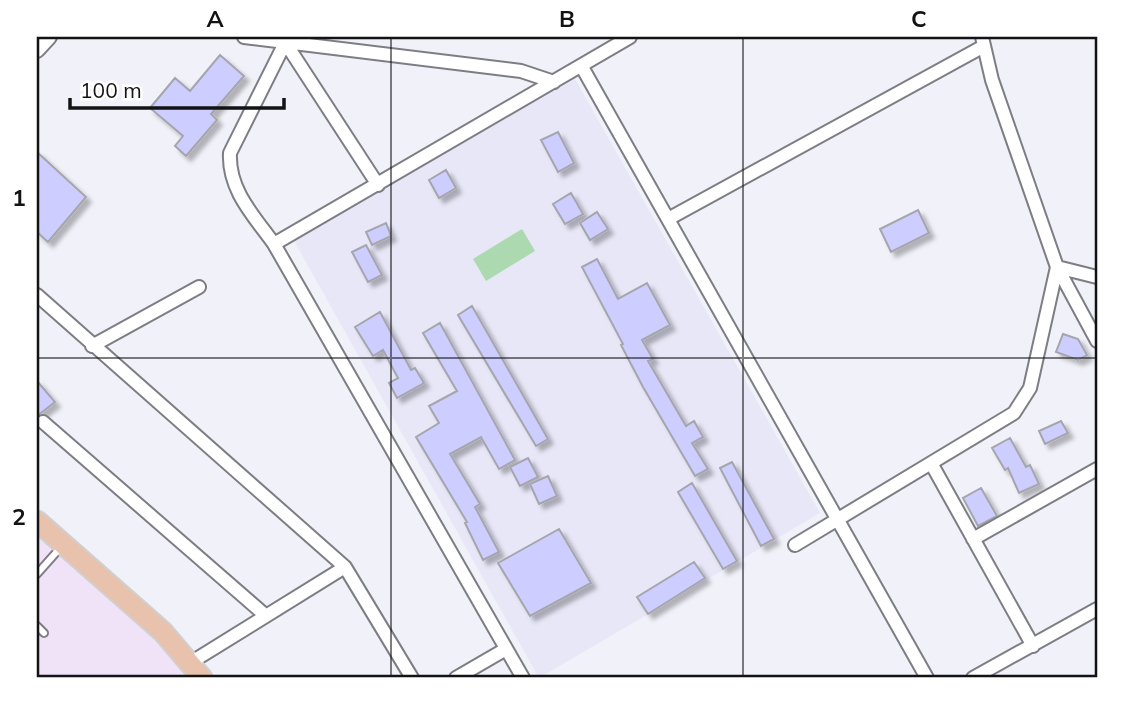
<svg xmlns="http://www.w3.org/2000/svg" width="1134" height="715" viewBox="0 0 1134 715" font-family="Mulish,sans-serif">
	<style>
		.built { fill: #e7e7f7 }
		.medical { fill: #f0e3f7 }
		.green { fill: #acd9b0 }
		.building { fill: #cdceff; stroke: #a5a5ad; stroke-width: 2; filter: url(#shadow) }
		.lines { fill: none; stroke-linecap: round; stroke-linejoin: round }
		.service-casing { stroke: #7d7d84; stroke-width: 10 }
		.minor-casing { stroke: #7d7d84; stroke-width: 16 }
		.tertiary-casing { stroke: #7d7d84; stroke-width: 18 }
		.primary-casing { stroke: #d0d0d0; stroke-width: 23 }
		.service { stroke: #fff; stroke-width: 6 }
		.minor { stroke: #fff; stroke-width: 12 }
		.tertiary { stroke: #fff; stroke-width: 14 }
		.primary { stroke: #e8c2ac; stroke-width: 19 }
		.grid { fill: none; stroke: #131315; stroke-width: 2; stroke-opacity: 0.55 }
		.neatline { fill: none; stroke: #131315; stroke-width: 2.5 }
		.grid-label { font-size: 23px; text-anchor: middle; font-weight: bold; fill: #131315 }
	</style>
	<defs>
		<filter id="shadow"><feDropShadow dx="5" dy="5" stdDeviation="2" flood-color="#0004"/></filter>
	</defs>
	<rect width="100%" height="100%" fill="#f1f1f9"/>
	<!-- built -->
	<path class="built" d="M575 79 820 513 539 678 293 239Z"/>
	<!-- medical -->
	<path class="medical" d="M37 534 148 630 192 678H37Z"/>
	<!-- green -->
	<path class="green" d="M522 229 535 251 486 281 473 259Z"/>
	<!-- building -->
	<path class="building" d="M220 55 244 76 211 114 217 120 186 156 175 146 183 136 150 108 175 78 190 91Z
		M558 132 574 163 558 172 541 140Z
		M37 152 86 197 48 242 37 232Z
		M446 170 456 188 439 198 429 180Z
		M571 193 583 214 565 224 553 204Z
		M918 210 929 233 891 252 880 229Z
		M597 212 608 229 590 240 580 223Z
		M386 223 391 236 372 245 366 232Z
		M366 245 382 275 368 282 352 252Z
		M597 259 618 299 647 283 670 325 642 340 653 359 648 361 686 426 694 421 703 437 692 443 708 469 695 476 643 387 621 345 623 344 582 267Z
		M472 306 548 439 536 446 458 315Z
		M380 312 411 370 415 368 424 383 397 398 389 383 398 378 383 350 373 356 355 327Z
		M440 323 515 460 499 469 481 437 450 454 480 504 475 507 499 552 483 560 465 523 467 522 416 437 439 423 429 406 457 391 423 333Z
		M1063 334 1078 339 1087 355 1078 360 1056 352Z
		M37 381 55 402 37 416Z
		M1061 421 1068 433 1045 444 1039 431Z
		M1010 438 1026 467 1030 465 1039 484 1019 493 1008 468 1005 470 992 448Z
		M528 458 538 477 520 486 510 467Z
		M732 462 774 539 761 546 720 468Z
		M548 476 557 496 539 504 530 484Z
		M692 483 737 561 723 569 678 492Z
		M981 488 997 516 978 526 963 498Z
		M559 529 591 583 530 616 498 563Z
		M694 562 705 578 648 614 637 597Z"/>
	<g class="lines">
		<!-- service casing -->
		<g class="service-casing">
			<path id="service" d="M37 574 61 547
				M37 626 44 633"/>
		</g>
		<!-- minor casing -->
		<g class="minor-casing">
			<path id="minor" d="M244 37 521 71 554 82
				M982 37 992 80 1057 267 1097 341
				M283 39 378 185
				M285 43 230 153C228 190 254 216 274 244L523 678
				M582 67 927 678
				M668 219 984 46
				M274 244 630 37
				M37 295 345 567 412 678
				M92 346 199 287
				M43 422 265 615
				M931 463 1033 646
				M973 539 1097 469
				M795 545 1014 413 1030 388 1057 267 1097 277
				M190 663 345 567
				M456 678 506 649
				M973 678 1097 609"/>
		</g>
		<!-- tertiary casing -->
		<g class="tertiary-casing">
			<path id="tertiary" d="M37 50 49 37"/>
		</g>
		<!-- primary casing -->
		<g class="primary-casing">
			<path id="primary" d="M37 521 163 632 202 678"/>
		</g>
		<!-- service -->
		<use href="#service" class="service"/>
		<!-- minor -->
		<use href="#minor" class="minor"/>
		<!-- tertiary -->
		<use href="#tertiary" class="tertiary"/>
		<!-- primary -->
		<use href="#primary" class="primary"/>
	</g>
	<!-- grid -->
	<path class="grid" d="M391 37V678M743 37V678M37 358H1097"/>
	<!-- border -->
	<rect width="1134" height="715" fill="none" stroke="#ffffff" stroke-width="77"/>
	<!-- scale -->
	<path d="M70 98v10h214v-10" fill="none" stroke="#131315" stroke-width="3.5"/>
	<text x="80" y="98" font-size="21" fill="#131315" stroke="#ffffff" stroke-width="5" paint-order="stroke">100 m</text>
	<rect x="38" y="38" width="1058" height="638" class="neatline"/>
	<g class="grid-label">
		<text x="215" y="27">A</text>
		<text x="567" y="27">B</text>
		<text x="919" y="27">C</text>
		<text x="19" y="206">1</text>
		<text x="19" y="525">2</text>
	</g>
</svg>
